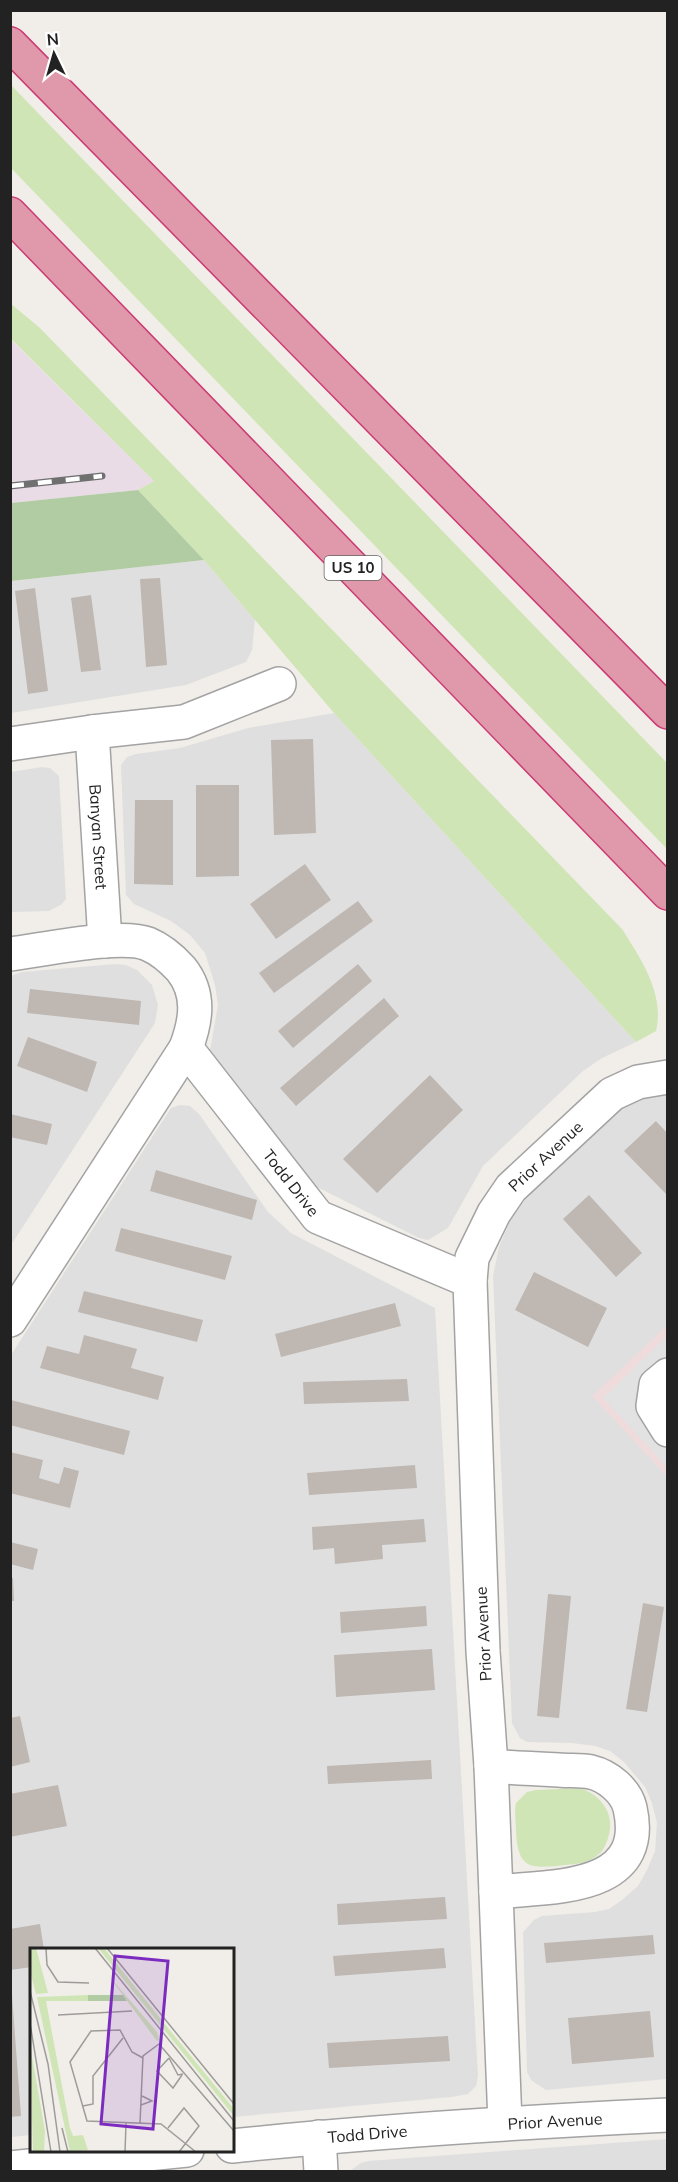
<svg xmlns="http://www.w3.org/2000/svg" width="678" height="2182" viewBox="0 0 678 2182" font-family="Mulish,sans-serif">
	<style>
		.residential { fill: #e0dfdf }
		.commercial { fill: #efdbdb }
		.industrial { fill: #e9dce7 }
		.grass { fill: #cfe5b5 }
		.forest { fill: #b1cca2 }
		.parking { fill: #e2e2e2 }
		.building { fill: #beb7b2 }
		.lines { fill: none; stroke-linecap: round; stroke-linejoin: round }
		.minor-casing { stroke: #a3a3a3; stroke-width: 36 }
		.highway-casing { stroke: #cb3a74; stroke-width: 36 }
		.minor { stroke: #fff; stroke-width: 33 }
		.highway { stroke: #e099aa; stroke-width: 33 }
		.rail-casing { stroke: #707070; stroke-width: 7 }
		.rail { stroke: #fff; stroke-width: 4.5; stroke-dasharray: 14; stroke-linecap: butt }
		.labels { text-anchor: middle; stroke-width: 4.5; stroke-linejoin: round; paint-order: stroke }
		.shield { fill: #fff; stroke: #646464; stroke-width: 1.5 }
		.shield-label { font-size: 15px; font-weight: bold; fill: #222 }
		.street-label { font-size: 16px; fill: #222; stroke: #fff }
		.inset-road { fill: none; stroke: #9e9c99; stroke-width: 1.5 }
		.view { fill: #7b2cbf; fill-opacity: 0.15; stroke: #7b2cbf; stroke-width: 3 }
		.inset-edge { fill: none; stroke: #222; stroke-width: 3 }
	</style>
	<rect width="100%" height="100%" fill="#f1eee9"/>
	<!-- residential -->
	<path class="residential" d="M204 560 255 620 252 650 246 662 186 685 11 713V581Z
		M334 713 636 1042 602 1058 583 1071 483 1166 448 1228 428 1240 419 1238 313 1185 293 1162 210 1050 218 1005 215 985 205 953 190 935 171 921 134 904 126 895 121 765 127 757 136 754 180 748 248 728Z
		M42 767 50 768 59 776 66 899 62 904 49 911 11 912V772Z
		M116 964 126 965 137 970 152 985 158 1005 155 1023 11 1245V976L22 972Z
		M667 1093V1326L593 1396 667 1476V2079L546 2090 531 2080 527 2072 523 1932 534 1920 542 1916 595 1912 609 1909 622 1900 638 1886 647 1870 655 1851 657 1823 652 1803 645 1787 624 1762 610 1751 595 1746 572 1743 527 1742 520 1738 512 1723 493 1276 499 1247 511 1219 526 1199 620 1106 644 1095Z
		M180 1105 190 1106 199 1114 268 1212 291 1233 435 1308 478 2076 476 2086 468 2094 452 2097 233 2117 232 1950H32L31 2135 11 2137V1355L171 1108Z
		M667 2139V2171H350L361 2163 368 2161Z"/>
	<!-- commercial -->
	<path class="commercial" d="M667 1326V1476L592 1396Z"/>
	<!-- industrial -->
	<path class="industrial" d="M10 339 154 481 138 490 11 503Z"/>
	<!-- grass -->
	<path class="grass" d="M10 84 667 763V849L11 168Z
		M10 303 40 328 622 929C641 959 665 994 656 1031L636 1042 334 713 204 560 138 490 154 481 11 339Z
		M580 1788C601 1795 616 1814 608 1838 606 1844 604 1850 599 1854 589 1863 577 1864 565 1865 529 1869 518 1869 516 1831 516 1821 514 1812 516 1803L527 1792 536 1790Z"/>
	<!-- forest -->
	<path class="forest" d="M138 490 204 560 11 581V503Z"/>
	<!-- parking -->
	<path class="parking" d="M667 1336V1467L603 1398Z"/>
	<!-- building -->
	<path class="building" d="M160 578 167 665 146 667 140 579Z
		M35 588 48 691 28 694 15 591Z
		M91 595 101 670 81 672 71 598Z
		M313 739 316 833 274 835 271 740Z
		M196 785H239V876L196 877Z
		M135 800H173V885L134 884Z
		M305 864 331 900 276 939 250 904Z
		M358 901 373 921 274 993 259 973Z
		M358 964 372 981 293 1048 278 1031Z
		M30 989 141 1001 139 1025 27 1013Z
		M384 998 399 1016 296 1106 280 1088Z
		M28 1037 97 1062 87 1092 17 1066Z
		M430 1075 463 1110 377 1193 343 1159Z
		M10 1114 52 1124 47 1145 10 1137Z
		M656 1121 668 1134V1196L624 1151Z
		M156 1170 257 1200 252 1220 150 1191Z
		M589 1195 642 1253 616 1277 563 1219Z
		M121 1228 232 1256 225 1280 115 1251Z
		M534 1272 607 1308 588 1347 515 1310Z
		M84 1291 203 1320 197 1342 78 1312Z
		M395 1303 401 1326 281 1357 275 1334Z
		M84 1335 137 1349 131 1368 164 1377 158 1400 40 1368 47 1346 79 1354Z
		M407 1379 409 1401 304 1404 303 1382Z
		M11 1400 130 1431 124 1455 10 1425Z
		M10 1452 43 1460 39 1478 59 1484 64 1467 79 1471 70 1508 10 1493Z
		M415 1465 417 1488 309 1495 307 1473Z
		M424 1519 426 1542 382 1545 383 1559 335 1564 334 1548 313 1550 312 1527Z
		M10 1542 38 1549 33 1570 10 1564Z
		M10 1578H13L14 1601H10Z
		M548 1594 571 1596 559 1718 537 1716Z
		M643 1603 664 1607 647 1712 626 1709Z
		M426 1606 427 1626 341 1633 340 1612Z
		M432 1649 435 1690 336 1697 334 1655Z
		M20 1716 30 1762 10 1767V1718Z
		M431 1760 432 1779 328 1784 327 1766Z
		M58 1785 67 1826 10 1837V1794Z
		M445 1897 447 1919 338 1925 337 1904Z
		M40 1924 44 1950H32V1967L10 1970V1929Z
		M653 1935 655 1954 546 1963 544 1943Z
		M444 1948 446 1968 335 1976 333 1956Z
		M10 1995H12L21 2116 10 2117Z
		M650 2011 654 2057 572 2064 568 2018Z
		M448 2036 450 2061 329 2068 327 2043Z"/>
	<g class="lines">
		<!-- minor casing -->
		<g class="minor-casing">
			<g id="minor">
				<path id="s1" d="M92 732 105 941"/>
				<path d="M10 744 92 732 184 722 279 684"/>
				<path d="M10 954C43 950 121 933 148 944 162 950 171 958 181 969 201 994 196 1021 186 1048L10 1320"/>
				<path id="s2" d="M186 1048 318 1217 470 1281"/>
				<path d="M668 1375 656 1385 653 1406 668 1430"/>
				<path d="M491 1766C513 1768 536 1769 559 1770 570 1771 581 1770 591 1772 608 1776 626 1791 630 1808 649 1892 551 1886 496 1892"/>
				<path id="s3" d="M505 2123 491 1766 483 1651 470 1281 472 1258 494 1213 511 1188 612 1094 638 1082 668 1077"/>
				<path d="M319 2137 321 2172"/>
				<path id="s4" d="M232 2146C377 2131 522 2122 668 2115"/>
				<path d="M10 2168 187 2150"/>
			</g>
		</g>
		<!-- highway casing -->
		<g class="highway-casing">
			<path id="highway" d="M10 44 668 712
				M10 214 668 893"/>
		</g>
		<!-- minor -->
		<use href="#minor" class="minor"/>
		<!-- highway -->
		<use href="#highway" class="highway"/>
		<!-- rail casing -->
		<g class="rail-casing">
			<path id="rail" d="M10 486 102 476"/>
		</g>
		<!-- rail -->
		<use href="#rail" class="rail"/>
	</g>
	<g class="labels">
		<!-- shield labels -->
		<rect class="shield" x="324.5" y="556" width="57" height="24" rx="4.5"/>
		<g class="shield-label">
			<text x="353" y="573">US 10</text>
		</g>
		<!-- street labels -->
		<g class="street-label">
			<text dy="6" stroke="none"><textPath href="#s1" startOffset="105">Banyan Street</textPath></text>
			<text dy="6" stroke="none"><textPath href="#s3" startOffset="993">Prior Avenue</textPath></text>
			<text dy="6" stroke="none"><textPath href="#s2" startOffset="171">Todd Drive</textPath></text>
			<text transform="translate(483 1634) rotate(-93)" y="6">Prior Avenue</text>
			<text dy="6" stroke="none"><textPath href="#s4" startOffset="324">Prior Avenue</textPath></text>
			<text dy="6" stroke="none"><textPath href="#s4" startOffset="136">Todd Drive</textPath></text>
		</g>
	</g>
	<!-- overview -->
	<g transform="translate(30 1948)">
		<rect width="204" height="204" fill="#f1eee9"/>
		<path d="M0 0H6L18 45 6 46 0 23ZM68 0H74L134 75 204 161V168ZM78 27 127 84 129 92 127 93ZM58 47V53H16L40 180 43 188 53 187 58 202 40 204 7 49ZM0 97 15 183 14 204H3Z" fill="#cfe5b5"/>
		<path d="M58 47H93L97 53H58Z" fill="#b1cca2"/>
		<path class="inset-road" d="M16 0 17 17 28 34 59 35M65 0 204 173M77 0 204 156M0 43 18 116 30 204M28 67 102 63M0 75 21 204M113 110 102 104 90 82 61 83 40 114 57 173 131 176 166 204M139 110 127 123 143 140 152 127M139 110 148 127 153 126M111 157 122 153 112 148M53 158 63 156V128L93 90M110 175 113 108 129 96 204 183M32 180 38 204M138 180 154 160 169 178 149 204M95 204 96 175"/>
		<path class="view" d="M85 8 138 13 123 181 71 176Z"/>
		<rect width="204" height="204" class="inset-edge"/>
	</g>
	<!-- border -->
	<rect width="678" height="2182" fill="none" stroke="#222222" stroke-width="24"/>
	<!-- north arrow -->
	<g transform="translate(54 54) rotate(355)" stroke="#ffffff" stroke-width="4.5" paint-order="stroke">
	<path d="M0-4.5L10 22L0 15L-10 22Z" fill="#222222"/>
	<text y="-9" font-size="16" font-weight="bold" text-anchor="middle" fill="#222222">N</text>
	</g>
</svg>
